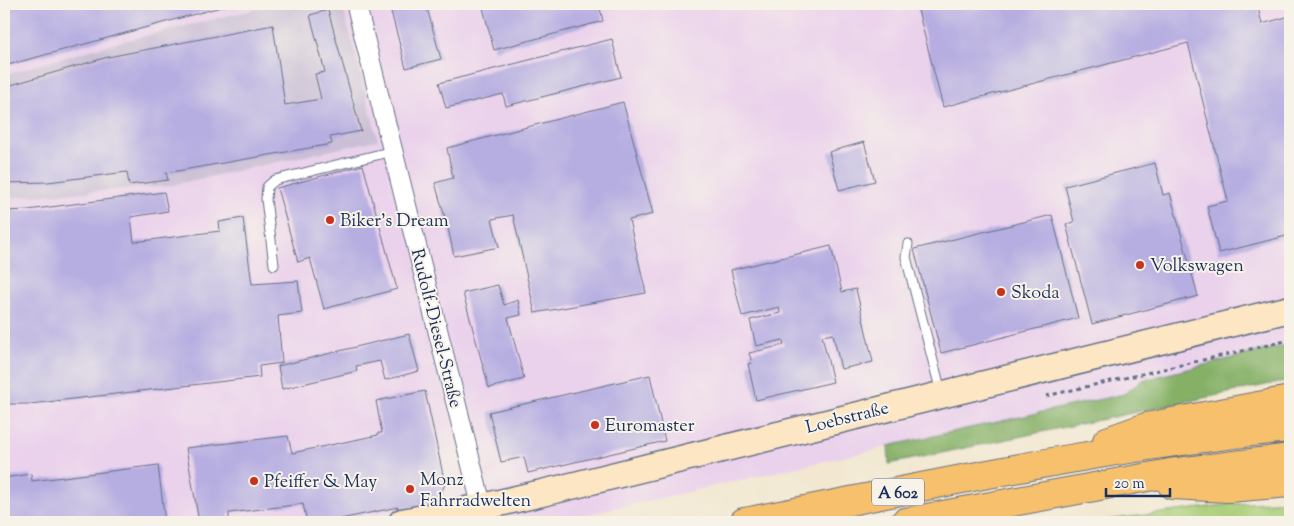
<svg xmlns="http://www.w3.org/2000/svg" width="1294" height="526" viewBox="0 0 1294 526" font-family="'Sorts Mill Goudy',serif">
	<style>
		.built { fill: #ead1ec }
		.industrial { fill: #cabfd6 }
		.green { fill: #a7cc75; stroke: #617e6a }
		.forest { fill: #85b066; stroke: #507062 }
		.building { fill: #b6ade1 }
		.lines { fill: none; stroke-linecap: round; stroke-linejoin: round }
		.service-casing { stroke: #667086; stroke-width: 11 }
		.minor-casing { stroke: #667086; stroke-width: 21 }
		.secondary-casing { stroke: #667086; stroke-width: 29 }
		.motorway-casing { stroke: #667086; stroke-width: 30 }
		.path { stroke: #667086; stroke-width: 3; stroke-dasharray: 4 4; stroke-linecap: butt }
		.service { stroke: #fff; stroke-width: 9 }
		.minor { stroke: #fff; stroke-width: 19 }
		.secondary { stroke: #fce6c4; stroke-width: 26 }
		.motorway { stroke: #f7c06c; stroke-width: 28 }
		.poi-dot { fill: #c8321e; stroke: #f7f3e8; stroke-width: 2 }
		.labels { text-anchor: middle; stroke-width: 4; stroke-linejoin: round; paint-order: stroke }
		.shield { fill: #f7f3e8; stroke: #5d6a87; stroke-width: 1 }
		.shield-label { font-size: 16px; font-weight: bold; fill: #1b2f5e }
		.poi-label { font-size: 18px; fill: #1b2f5e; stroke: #f7f3e8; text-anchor: start }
		.street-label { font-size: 18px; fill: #1b2f5e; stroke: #f7f3e8 }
	</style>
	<rect width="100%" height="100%" fill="#f7f3e8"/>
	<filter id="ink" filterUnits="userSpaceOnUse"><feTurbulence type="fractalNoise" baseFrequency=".02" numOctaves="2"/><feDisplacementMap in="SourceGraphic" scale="10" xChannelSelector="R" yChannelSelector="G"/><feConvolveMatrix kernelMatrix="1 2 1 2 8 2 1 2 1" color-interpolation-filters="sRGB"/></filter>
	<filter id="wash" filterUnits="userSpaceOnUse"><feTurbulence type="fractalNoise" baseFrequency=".0096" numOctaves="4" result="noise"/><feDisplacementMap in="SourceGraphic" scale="20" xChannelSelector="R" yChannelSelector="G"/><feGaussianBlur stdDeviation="1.12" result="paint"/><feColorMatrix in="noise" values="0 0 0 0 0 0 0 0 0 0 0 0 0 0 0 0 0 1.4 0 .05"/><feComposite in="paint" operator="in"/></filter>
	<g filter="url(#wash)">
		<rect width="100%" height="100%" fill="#f2e8d1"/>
		<!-- built -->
		<path class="built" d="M4 4H276L111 44 4 75Z
			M342 4H1290V344L1143 380 1125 394 553 522H4V198L168 186 378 140Z"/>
		<!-- industrial -->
		<path class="industrial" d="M276 4H342L378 140 168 186 4 198V75L111 44Z"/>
		<!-- green -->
		<path class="green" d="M1290 501V522H1091L1232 504Z"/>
		<!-- forest -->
		<path class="forest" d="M1290 344V380L889 464 888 446 1124 394 1143 380Z"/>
		<g id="blocks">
			<!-- building -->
			<path class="building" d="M4 4H232L4 66Z
				M389 4H426L441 59 406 68Z
				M482 4H599L603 21 494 50Z
				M942 4H1257L1262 24 1290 16V235L1219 253 1207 206 1228 201 1188 43 943 107 918 10Z
				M328 10 361 131 330 137 332 144 166 173 168 180 129 185 127 172 48 182 4 183V87L108 57 273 25 285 105 321 99 315 74 325 72 310 15Z
				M612 39 621 77 506 106 503 94 446 108 439 83Z
				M623 102 653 214 629 220 646 293 535 313 513 215 492 219 499 247 454 256 448 228 435 183 453 178 447 148Z
				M864 142 875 181 839 190 829 152Z
				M1155 163 1163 195 1170 193 1198 296 1092 324 1066 224 1074 222 1065 186Z
				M363 165 397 289 324 309 310 258 298 262 277 188Z
				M164 192 168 211 131 217 134 242 220 231 219 222 243 218 252 284 298 281 302 313 278 316 282 363 259 366 260 377 30 404H4V211L28 210Z
				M1052 215 1078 318 941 353 914 249Z
				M831 246 842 292 856 289 873 362 841 369 833 334 822 336 833 382 756 400 748 364 752 363 749 353 784 345 783 340 756 346 750 320 780 313 779 307 742 316 731 270Z
				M498 285 504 305 518 300 521 315 508 318 524 379 489 388 463 293Z
				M409 334 419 371 385 380 380 361 356 366 357 371 282 389 278 366Z
				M650 375 665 441 528 473 524 457 501 462 489 412Z
				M425 391 445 484 438 500 399 510 398 507 326 522H307L303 504 229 513V522H199L186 448 288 436 292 453 378 435V433H382L376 401Z
				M158 465 165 522H4V478L31 474 32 481Z"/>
		</g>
	</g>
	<g filter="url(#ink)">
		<use href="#blocks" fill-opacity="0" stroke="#667086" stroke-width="1"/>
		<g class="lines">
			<!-- service casing -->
			<g class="service-casing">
				<path id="service" d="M908 244 906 257 941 392
					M274 265 266 199 267 187 275 180 393 151"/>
			</g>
			<!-- minor casing -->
			<g class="minor-casing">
				<path id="minor" d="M356 4 482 507"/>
			</g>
			<!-- secondary casing -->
			<g class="secondary-casing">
				<path id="secondary" d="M402 522 482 507 559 489 1290 309"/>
			</g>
			<!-- motorway casing -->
			<g class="motorway-casing">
				<path id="motorway" d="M1107 441 1146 427 1290 400
					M1172 485 1228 488 1290 483
					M744 522C925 487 1106 446 1290 428
					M905 522 1170 473 1290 458"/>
			</g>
			<!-- path -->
			<path class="path" d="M1046 396 1290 340"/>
			<!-- service -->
			<use href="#service" class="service"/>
			<!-- minor -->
			<use href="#minor" class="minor"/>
			<!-- secondary -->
			<use href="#secondary" class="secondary"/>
			<!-- motorway -->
			<use href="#motorway" class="motorway"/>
		</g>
	</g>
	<!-- markers -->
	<g class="poi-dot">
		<circle cx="330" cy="220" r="5"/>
		<circle cx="1140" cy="265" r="5"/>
		<circle cx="1001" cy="292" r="5"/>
		<circle cx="595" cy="425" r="5"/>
		<circle cx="254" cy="481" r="5"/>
		<circle cx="410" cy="489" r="5"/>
	</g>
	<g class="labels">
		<!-- shield labels -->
		<rect class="shield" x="872" y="478.5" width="52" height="27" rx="4"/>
		<g class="shield-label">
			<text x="898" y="498">A 602</text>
		</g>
		<!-- poi labels -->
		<g class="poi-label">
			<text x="340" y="226">Biker's Dream</text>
			<text x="1150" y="271">Volkswagen</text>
			<text x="1011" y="298">Skoda</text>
			<text x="605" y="431">Euromaster</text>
			<text x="420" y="485">Monz<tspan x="420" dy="21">Fahrradwelten</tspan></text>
			<text x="264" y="487">Pfeiffer &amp; May</text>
		</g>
		<!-- street labels -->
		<g class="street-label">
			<text transform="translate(437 328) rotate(76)" y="6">Rudolf-Diesel-Straße</text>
			<text transform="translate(847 417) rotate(-14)" y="6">Loebstraße</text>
		</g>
	</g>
	<!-- margin -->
	<rect width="1294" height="526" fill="none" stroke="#f7f3e8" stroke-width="20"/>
	<!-- scale -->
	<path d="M1106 488v8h64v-8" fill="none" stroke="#1b2f5e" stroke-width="2.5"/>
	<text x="1114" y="488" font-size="15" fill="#1b2f5e" stroke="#f7f3e8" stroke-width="4" paint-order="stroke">20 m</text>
</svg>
